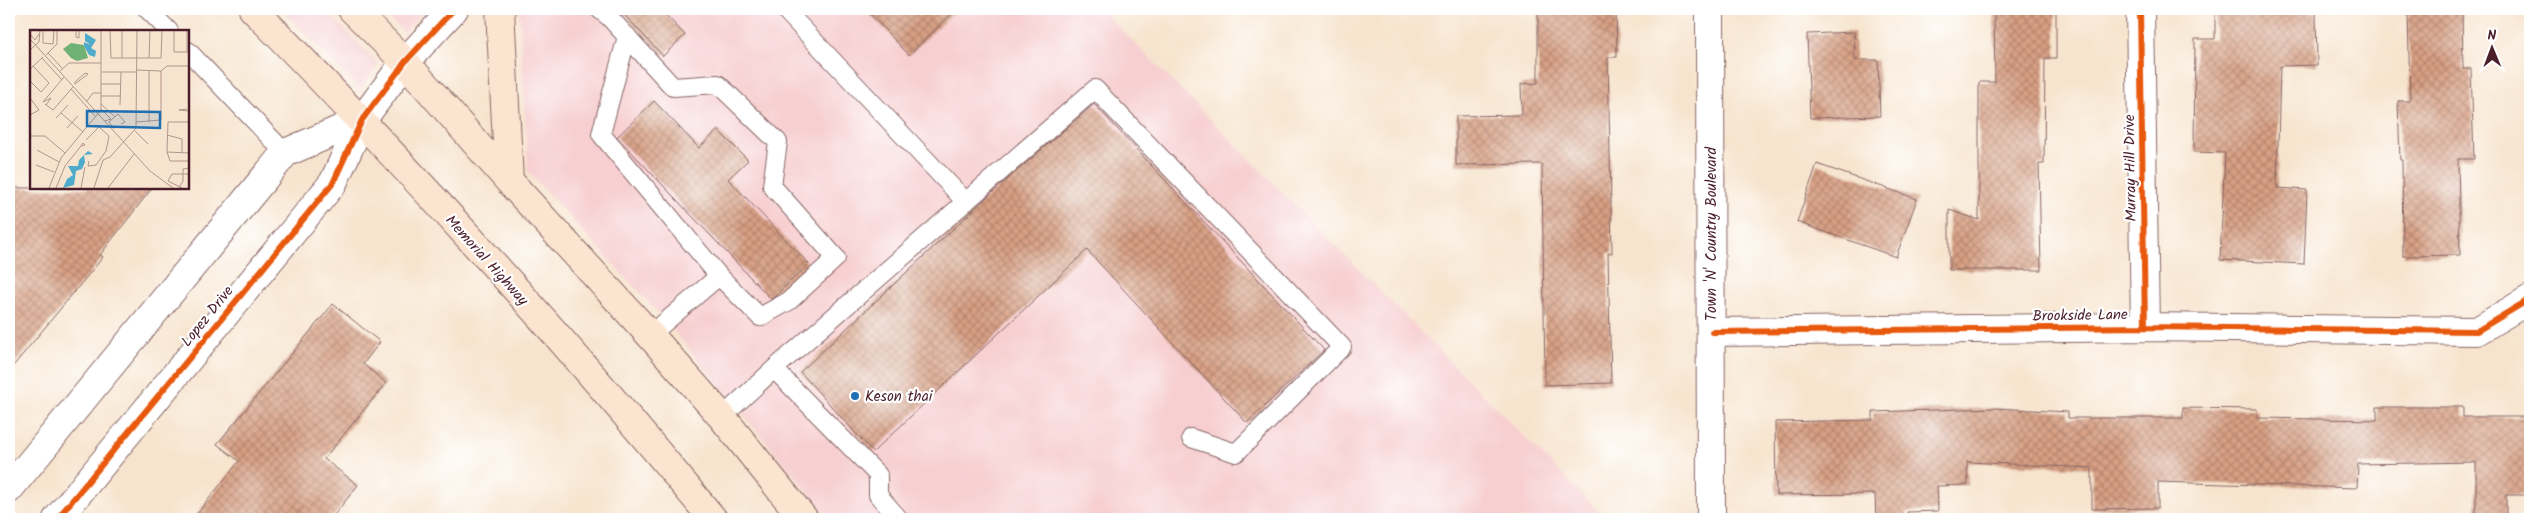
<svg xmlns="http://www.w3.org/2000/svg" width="2539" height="528" viewBox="0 0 2539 528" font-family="Kalam,sans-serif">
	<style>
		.built { fill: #f7cfd0 }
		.building { fill: url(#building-cross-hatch) }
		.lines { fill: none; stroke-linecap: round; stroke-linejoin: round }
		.service-casing { stroke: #876464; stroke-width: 20 }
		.minor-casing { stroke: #876464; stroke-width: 30 }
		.tertiary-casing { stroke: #876464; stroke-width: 30 }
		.secondary-casing { stroke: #876464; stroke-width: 30 }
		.service { stroke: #fff; stroke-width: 18 }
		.minor { stroke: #fff; stroke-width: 28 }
		.tertiary { stroke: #fff; stroke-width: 28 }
		.secondary { stroke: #fce5d0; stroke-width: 28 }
		.cycleway-casing { stroke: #fff; stroke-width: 9 }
		.cycleway { stroke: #e8590c; stroke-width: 6 }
		.poi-dot { fill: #1f6fb2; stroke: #fff; stroke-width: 2 }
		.labels { text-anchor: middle; stroke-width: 4.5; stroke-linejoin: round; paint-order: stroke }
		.street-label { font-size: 15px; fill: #4a1f2b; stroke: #fff }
		.poi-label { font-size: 15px; fill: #4a1f2b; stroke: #fff; text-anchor: start }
		.inset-road { fill: none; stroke: #b2958d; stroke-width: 1 }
		.view { fill: #1f6fb2; fill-opacity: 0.15; stroke: #1f6fb2; stroke-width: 2.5 }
		.inset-edge { fill: none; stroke: #4a1f2b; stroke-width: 2.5 }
	</style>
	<defs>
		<pattern id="building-cross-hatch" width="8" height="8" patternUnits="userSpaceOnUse" patternTransform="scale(1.25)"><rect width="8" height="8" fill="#d8a084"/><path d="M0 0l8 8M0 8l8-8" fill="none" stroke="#b1826c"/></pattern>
	</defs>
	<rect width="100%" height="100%" fill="#fff"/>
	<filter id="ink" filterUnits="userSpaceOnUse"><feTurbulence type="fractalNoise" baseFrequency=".02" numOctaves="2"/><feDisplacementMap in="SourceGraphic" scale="10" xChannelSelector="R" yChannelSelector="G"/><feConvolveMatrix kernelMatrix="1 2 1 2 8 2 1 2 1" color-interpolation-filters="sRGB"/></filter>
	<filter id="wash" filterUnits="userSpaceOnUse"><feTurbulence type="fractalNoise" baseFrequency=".0096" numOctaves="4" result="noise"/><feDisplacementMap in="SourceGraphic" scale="20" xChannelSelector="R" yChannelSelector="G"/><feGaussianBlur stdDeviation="1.12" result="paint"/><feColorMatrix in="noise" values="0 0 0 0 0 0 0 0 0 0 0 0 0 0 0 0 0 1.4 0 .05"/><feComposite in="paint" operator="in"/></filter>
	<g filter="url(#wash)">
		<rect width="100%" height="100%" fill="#f7e4ce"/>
		<!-- built -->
		<path class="built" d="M281 9H325L379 64 360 89Z
			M381 9H426L404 33Z
			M519 9H1101L1606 519H830L664 319 528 172Z"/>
		<g id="blocks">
			<!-- building -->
			<path class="building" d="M619 9H660L685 35 663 56Z
				M865 9H957L909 55Z
				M1538 9H1616L1617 57H1608L1612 253H1608L1611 383 1545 385 1542 164 1456 165V116L1522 115 1521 84 1538 83Z
				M1994 9H2056V58H2045L2044 164H2039L2041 270H1949V210L1979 220V82H1995Z
				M2215 9H2265V12H2316L2317 65 2280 66 2277 188 2307 190 2304 264 2220 260 2225 153 2194 152 2195 39H2215Z
				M2408 9H2462L2463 69H2471L2474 159H2458L2460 255 2403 256 2402 160H2400L2398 101H2410Z
				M1854 32 1855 60H1878L1880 116 1810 118 1807 34Z
				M654 101 699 148 718 130 748 160 728 179 809 264 774 297 771 299 617 137Z
				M1094 104 1324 350 1247 423 1087 250 873 452 800 372 985 199Z
				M1817 164 1917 199 1896 257 1797 222Z
				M9 188H152L100 255 103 257 9 371Z
				M333 304 380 342 363 364 386 383 324 459 358 485 331 519H193L239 461 217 444Z
				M2377 407H2463V417H2530V495H2506V519H2476V462L2358 464 2357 488 2158 482V508L2092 509V468L1967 462 1968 485 1937 486 1938 511 1907 512V519H1876L1875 494 1776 495 1775 422 1873 420V412L1994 408 2068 412V418H2183V408L2257 409V418L2377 420Z"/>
		</g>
	</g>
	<g filter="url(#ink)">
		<use href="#blocks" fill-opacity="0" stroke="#876464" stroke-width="1"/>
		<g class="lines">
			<!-- service casing -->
			<g class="service-casing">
				<path id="service" d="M147 9 169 31
					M599 9 609 17 673 87 718 84 778 142 772 186 836 258 789 301 760 317 719 276 650 335
					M784 9 966 202
					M627 36 601 134 719 276
					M188 51 285 153
					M722 417 774 369
					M899 519 878 495V475L774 369 1095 89 1342 347 1236 453 1191 438"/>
			</g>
			<!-- minor casing -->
			<g class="minor-casing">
				<path id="minor" d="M2140 9 2145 327
					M1712 332 2145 327 2477 331 2530 299
					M9 489 285 153 362 120
					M57 519 333 183 362 120 405 62 454 9"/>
			</g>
			<!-- tertiary casing -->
			<g class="tertiary-casing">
				<path id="tertiary" d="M1710 9 1711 519"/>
			</g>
			<!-- secondary casing -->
			<g class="secondary-casing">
				<path id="secondary" d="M253 9C413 172 568 342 713 519
					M352 9 405 62 509 181 650 335 722 417 804 519
					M500 9 509 181"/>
			</g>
			<!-- service -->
			<use href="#service" class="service"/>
			<!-- minor -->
			<use href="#minor" class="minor"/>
			<!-- tertiary -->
			<use href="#tertiary" class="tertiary"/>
			<!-- secondary -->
			<use href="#secondary" class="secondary"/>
			<!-- cycleway casing -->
			<g class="cycleway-casing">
				<path id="cycleway" d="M2140 9 2145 327
					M1712 332 2145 327 2477 331 2530 299
					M57 519 333 183 362 120 405 62 454 9"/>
			</g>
			<!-- cycleway -->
			<use href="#cycleway" class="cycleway"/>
		</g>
	</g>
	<!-- markers -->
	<circle class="poi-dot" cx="855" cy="396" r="5"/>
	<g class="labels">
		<!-- street labels -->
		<g class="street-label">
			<text transform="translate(2130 168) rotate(-91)" y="5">Murray Hill Drive</text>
			<text transform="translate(1711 234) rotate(-90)" y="5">Town 'N' Country Boulevard</text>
			<text transform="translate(487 260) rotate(48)" y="5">Memorial Highway</text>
			<text transform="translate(2080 315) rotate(-1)" y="5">Brookside Lane</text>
			<text transform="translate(207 316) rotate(-51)" y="5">Lopez Drive</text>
		</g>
		<!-- poi labels -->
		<g class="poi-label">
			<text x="865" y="401">Keson thai</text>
		</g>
	</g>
	<!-- overview -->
	<g transform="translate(30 30)">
		<rect width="159" height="159" fill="#f7e4ce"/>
		<path d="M41 13 54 15 58 28 47 31 41 28 33 19Z" fill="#70b275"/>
		<path d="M55 3 66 10 61 18 66 21 65 27 59 25 54 16V12L61 15 55 11ZM58 121 63 124 54 125 55 132 52 139 46 141 44 155 33 158 37 149 43 145 38 136H48L49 130Z" fill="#4eabcc"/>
		<path class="inset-road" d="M13 0V13L23 14 24 0M46 0V7L49 8V0M80 0 81 28H131L132 0M144 0V22H159M0 4 5 10 9 4M0 9 120 141 143 158M0 20 9 12 10 0M157 22V0M18 23 32 38M16 25 27 14V0M12 28 32 50M92 28V0M119 28 120 0M0 39 13 27M107 40 131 41M30 41 39 33H71M131 41 137 36H159M72 42H107M55 43 58 44 45 54V52ZM0 51 11 62 19 53 3 36M71 54H91M41 59 65 86M71 66H91M0 68 9 80 0 85M56 72 63 63H71M15 74 23 80 43 57M71 74 85 87M16 75 21 68 13 72 34 47M90 75 91 42M71 79 81 89 75 91M157 79 149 80 159 81M31 83 53 102M26 88 38 75M106 92 131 90V41M119 92V40M159 92H138L137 122 140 131H159M37 98 48 86M84 99 79 92 88 84 95 92 91 94M105 101 118 114M137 105 152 109V122M0 106H15L35 123M56 110 69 97 79 106 76 121 66 135 58 136 59 131M7 120 29 132M137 122 159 123M6 135 24 142M142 144 138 151 152 158M142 144H159M19 158 31 128 71 80V0M26 158 35 136 51 116 55 115 53 113 51 116M51 158 55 137M64 158 73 130 80 127 106 98 107 0M78 158 104 124M149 158 153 151V139L159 138"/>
		<path class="view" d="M57 81 130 82V98L57 96Z"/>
		<rect width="159" height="159" class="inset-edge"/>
	</g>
	<!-- margin -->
	<rect width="2539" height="528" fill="none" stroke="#fff" stroke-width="30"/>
	<!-- north arrow -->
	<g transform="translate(2492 48) rotate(359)" stroke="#ffffff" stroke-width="4" paint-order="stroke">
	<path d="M0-4L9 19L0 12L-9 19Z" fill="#4a1f2b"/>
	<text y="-8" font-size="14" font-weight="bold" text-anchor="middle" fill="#4a1f2b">N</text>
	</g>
</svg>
